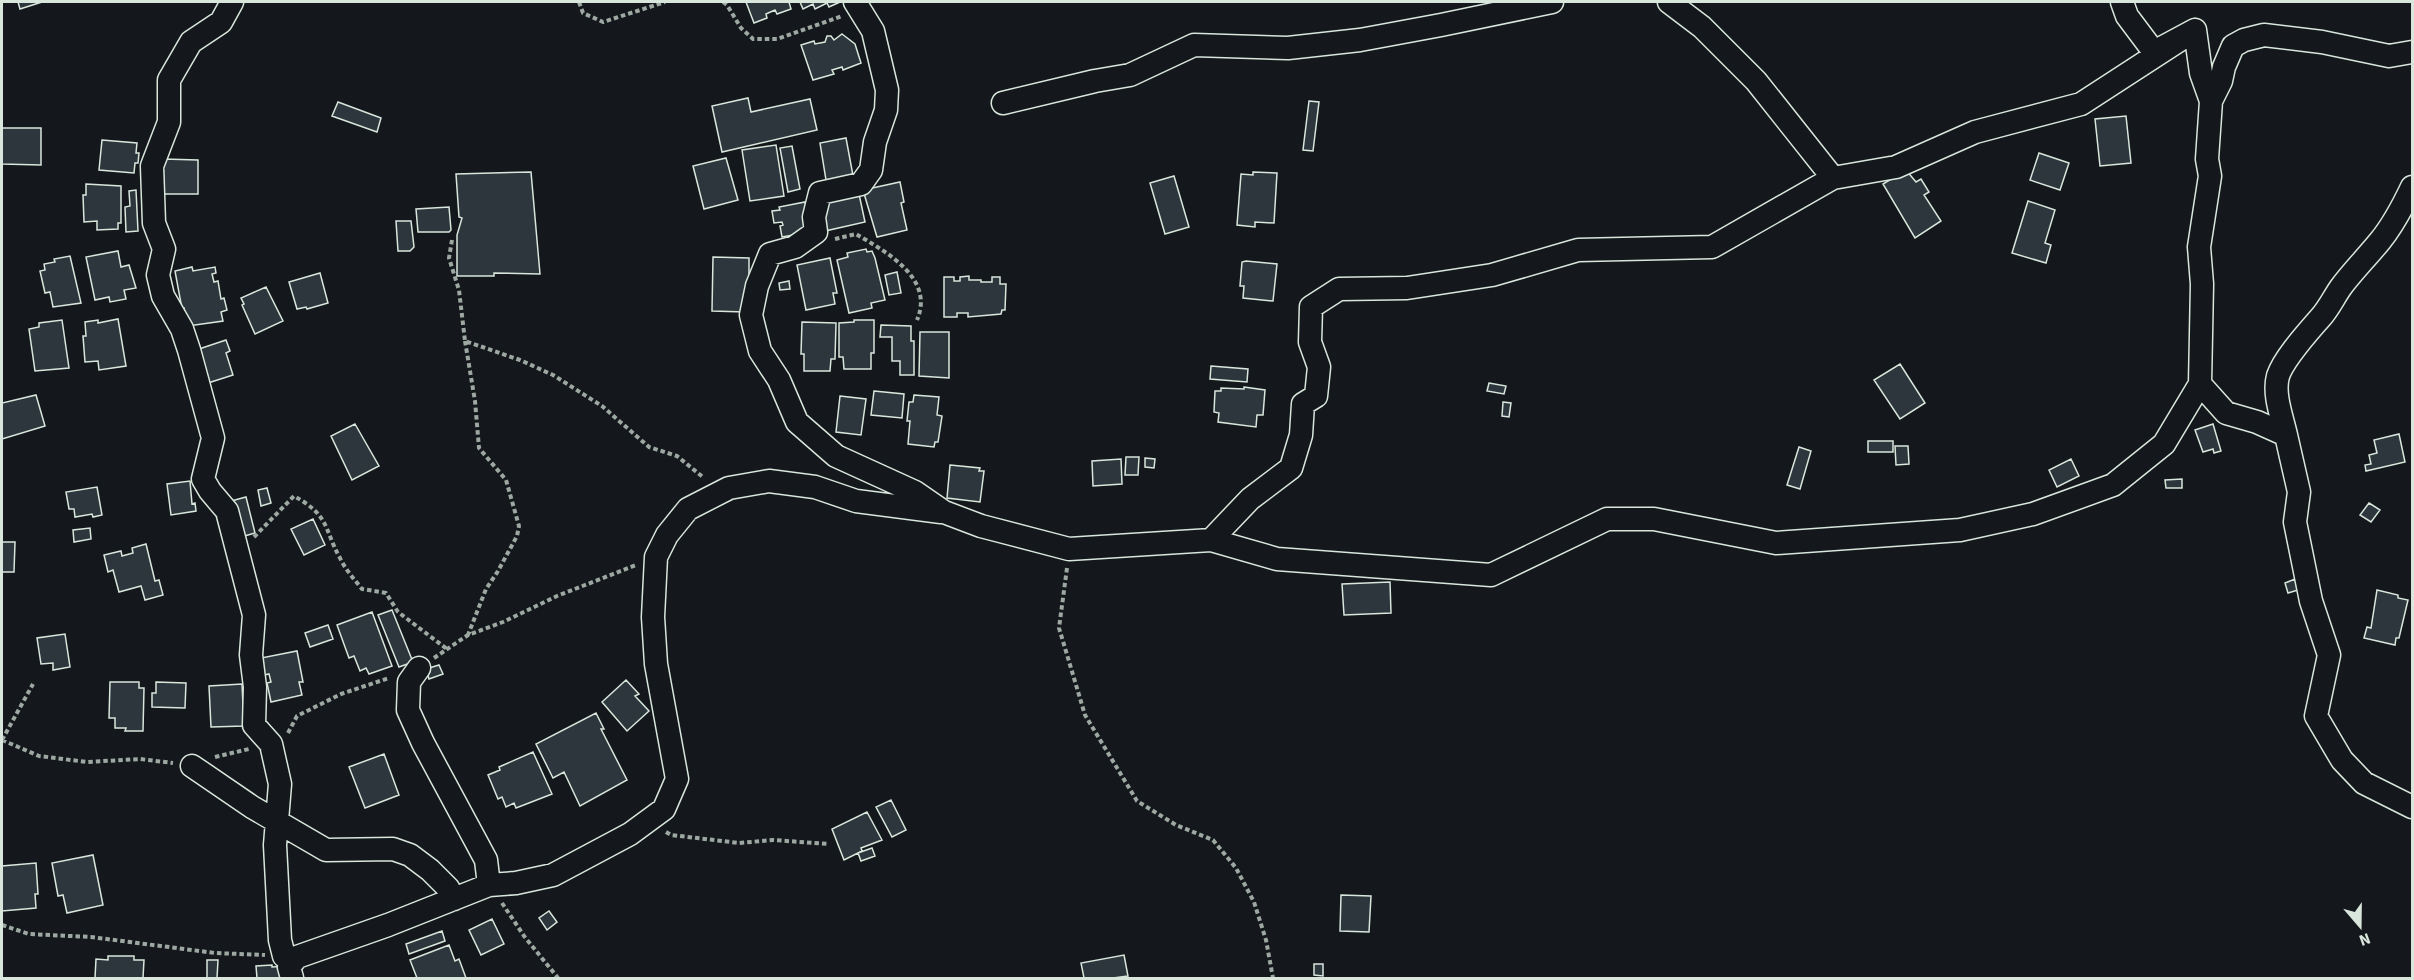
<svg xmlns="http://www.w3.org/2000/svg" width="2414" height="980" viewBox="0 0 2414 980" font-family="'Source Sans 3',sans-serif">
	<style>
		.building { fill: #2c363c; stroke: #d8e6dc; stroke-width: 1.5 }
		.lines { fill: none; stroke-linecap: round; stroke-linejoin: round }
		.minor-casing { stroke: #d8e6dc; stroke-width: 25 }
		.path { stroke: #9da8a2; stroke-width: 4; stroke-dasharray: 4.5 3; stroke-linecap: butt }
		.minor { stroke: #14181c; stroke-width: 22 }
	</style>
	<rect width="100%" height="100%" fill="#14181c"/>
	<!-- building -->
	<path class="building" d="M18 2H42L20 9Z
		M746 2H789L791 9 777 14 775 10 766 14 767 18 754 23Z
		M800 2H840L829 7 827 3 815 9 813 4 803 9Z
		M842 34 855 44 861 63 843 70 842 67 832 70 834 74 813 80 801 45 814 41 815 44 825 42 827 36H831L834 40Z
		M748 98 751 112 810 99 817 130 722 152 712 106Z
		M1309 101 1319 102 1313 151 1303 150Z
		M338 102 381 118 377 132 332 116Z
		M2126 116 2131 163 2100 166 2095 119Z
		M2 128H41V165L2 164Z
		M846 138 854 181 827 186 820 143Z
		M102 140 137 143 136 153H139L138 163H135L134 173 99 170Z
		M776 145 784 196 750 201 742 150Z
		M792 146 800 189 788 192 780 148Z
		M2039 153 2069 163 2060 190 2030 180Z
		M726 158 738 200 704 209 693 166Z
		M163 159 198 160V194H162Z
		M1906 170 1916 182 1921 179 1929 192 1924 195 1941 221 1915 238 1883 184Z
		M531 172 540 274 494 273V276H457V235L462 218 459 217 456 174Z
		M1253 172 1277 173 1274 223 1255 222V227L1237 225 1241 174 1253 175Z
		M1174 176 1189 227 1165 234 1150 183Z
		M900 182 904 202 901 203 907 230 877 237 863 190Z
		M86 184 121 186V223H118V229L97 230V221L84 222 83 195H86Z
		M136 190 138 231 126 232 125 207 130 206 129 191Z
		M859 194 865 222 825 231 819 203Z
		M2028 201 2055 210 2045 243 2051 245 2046 263 2012 253Z
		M805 202 810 232 782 237 780 226 783 225 782 222 774 223 772 211 780 210 779 207Z
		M449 207 451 230 449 232H418L416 209Z
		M396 221H411L414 247 410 251H398Z
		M866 249 867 252 872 251 875 258 885 300 871 303 872 308 849 313 837 260 848 257 847 253Z
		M118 251 121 267 129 265 136 288 124 290 126 299 110 302 109 297 95 300 86 257Z
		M70 256 81 303 53 307 50 292 45 293 40 271 45 270 44 264 55 262 54 259Z
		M713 257 749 258V306L745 312 712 311Z
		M830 258 837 293H833L835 304 806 310 797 265Z
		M1246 261 1277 264 1273 301 1243 298 1244 286H1240L1242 262Z
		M192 267 193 271 215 267 216 273 212 274 214 282 218 281 221 299 224 298 227 310 221 312 223 321 188 326 184 308 182 309 175 271Z
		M897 272 901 293 889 295 885 275Z
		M320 273 328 303 307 309 306 307 297 309 289 282Z
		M969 276V280H981V282H992V277H1000V284H1006L1005 310H1002L1001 314 968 317V313H957V317H944V277H954V281H960V277Z
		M789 281 790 289 780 290 779 283Z
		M266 287 283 321 255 334 242 305 244 304 241 298Z
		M118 319 126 366 99 370 98 361 85 362 83 336H86L85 322 98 320V323Z
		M62 320 69 368 35 371 29 329 39 327V323Z
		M854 320H874V353H871V369H844L843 357H839V323L854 322Z
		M802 322 836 323 835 359H831L830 371H804V354H801Z
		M881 325 911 326V341H914V375H900V361H892V337H880Z
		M920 332H949V378L919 376Z
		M226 340 230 351 226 353 233 375 208 383 196 350Z
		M1900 364 1925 403 1900 419 1874 380Z
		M1211 366 1248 369 1247 382 1210 379Z
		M1489 383 1506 386 1504 394 1487 391Z
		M1244 387 1265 390 1263 415H1257L1256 427 1218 422 1219 413 1214 412 1215 391H1221V388L1244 389Z
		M874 391 904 394 902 418 871 415Z
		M36 395 45 426 2 439V403Z
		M914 395 939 397 937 415 942 416 938 442H935L934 447 908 444 910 421H907L909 402H913Z
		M840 396 866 399 861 435 836 432Z
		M1503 402 1511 403 1509 417 1502 416Z
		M355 424 379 466 352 480 331 436Z
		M2213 424 2221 451 2214 453 2213 449 2203 452 2195 430Z
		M2399 434 2405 462 2366 471 2365 465 2371 464 2369 455 2377 453 2374 440Z
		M1868 441H1893V452H1868Z
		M1895 446H1908L1909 464 1896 465Z
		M1799 447 1811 451 1800 489 1787 485Z
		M1126 457H1139L1138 475H1125Z
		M1145 458 1155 459 1154 468 1145 467Z
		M1121 459 1122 484 1093 486 1092 461Z
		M2071 459 2079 476 2057 487 2049 470Z
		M950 465 980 468 979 471H984L980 502 947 498Z
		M2182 479V488H2166L2165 480Z
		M190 481 192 504 195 503 196 511 171 515 167 484Z
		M97 487 102 515 93 517 92 514 75 517 74 509H69L66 492Z
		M267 488 271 503 261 506 258 490Z
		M246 497 255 533 241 537 231 501Z
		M2369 503 2380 510 2371 522 2360 515Z
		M313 519 325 545 304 555 291 529Z
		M90 528 91 539 74 542 73 530Z
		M2 542H15L14 572H2Z
		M146 544 155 581 159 580 163 595 145 600 141 586 119 592 113 570 108 572 104 555 121 551 122 556 133 553 132 548Z
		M2295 579 2298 590 2288 593 2285 583Z
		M1390 582 1391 613 1344 615 1342 584Z
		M2377 590 2398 595V598L2408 600 2399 638H2396L2395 645 2364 638 2367 627 2371 628Z
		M392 610 413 662 399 667 378 615Z
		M372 612 392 666 369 674 366 668 360 671 354 656 349 658 337 625Z
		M328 625 333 639 310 647 305 633Z
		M65 634 70 667 53 670V663L41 664 37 638Z
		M297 651 303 682H299L302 695 271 702 267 683 271 682 269 674 264 675 261 658Z
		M439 665 443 674 429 679 426 669Z
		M626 680 639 694 635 696 649 711 627 731 602 702Z
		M110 682H139V688H144L143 731H125L126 728H115V718H109Z
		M156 682 186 683 185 708 152 707V693H156Z
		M242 684 244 726 211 727 209 686Z
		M596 713 604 729H601L627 780 580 806 564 772 553 778 536 744Z
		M533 752 552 794 516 808 514 803 506 807 502 797 498 799 488 775 500 770 499 767Z
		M384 754 399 795 365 808 349 767Z
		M891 800 906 830 892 837 876 807Z
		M867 812 882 840 861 848 862 851 844 860 832 829Z
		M872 848 875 856 861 861 858 853Z
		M93 855 103 905 67 913 63 895 58 896 52 863Z
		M36 863 38 894H35L36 908 2 911V866Z
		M1341 895 1371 896 1369 932 1340 931Z
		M549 911 557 922 547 930 539 918Z
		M492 919 504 944 481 955 469 930Z
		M442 931 445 941 409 954 406 944Z
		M449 945 455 961 459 959 466 978H417L410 960Z
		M1124 955 1128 976 1113 978H1084L1081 963Z
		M108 956H134V960H144L143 978H95L96 959 108 960Z
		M207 960H218L217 978H207Z
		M1314 964H1323V976L1314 975Z
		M272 965V967L288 966 289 978H257L256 966Z"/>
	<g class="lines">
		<!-- minor casing -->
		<g class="minor-casing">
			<path id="minor" d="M232 2 221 22 191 42 169 80V122L152 166 154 223 164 249 158 275 163 296 182 329 189 350 213 438 203 479 210 491 227 511 254 615 251 655 255 687 254 725 271 744 280 784 275 845 280 940 284 956
				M855 2 873 31 887 90 886 110 875 142 871 170 861 184 820 193 814 217 816 232 795 247 770 254 757 286 751 315 760 351 779 380 797 422 836 456 915 492 944 512 981 526 1069 549 1211 540 1250 499 1291 468 1301 435 1303 404 1316 396 1319 367 1310 342 1311 307 1339 289 1407 288 1492 275 1578 250 1712 247 1833 178 1896 167 1975 132 2081 104 2195 30
				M1669 2 1702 27 1756 81 1833 178
				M2122 2 2127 16 2154 52 2195 30 2201 73 2211 101 2207 159 2210 176 2199 247 2202 284 2200 384 2226 413 2257 422 2286 435 2299 492 2295 522 2311 601 2329 655 2316 716 2342 760 2364 783 2412 807
				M2211 101 2221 81 2224 67 2233 46 2244 40 2264 35 2322 42 2389 56 2412 52
				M1003 103 1095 81 1130 75 1194 45 1288 48 1360 40 1441 25 1552 2
				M2286 435C2282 417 2273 394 2278 376 2284 358 2308 332 2321 317 2329 308 2334 297 2341 287 2353 271 2367 257 2380 241 2393 225 2403 206 2412 187
				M1211 540 1277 559 1491 575 1607 519H1654L1776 543 1960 530 2033 514 2113 485 2164 444 2200 384
				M419 668 409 682 408 710 423 743 486 860 489 885
				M192 766 252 807 326 850 393 849 410 855 430 870 448 888 454 899
				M292 978 289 967 297 957 388 925 489 885 516 883 553 875 630 834 664 809 677 779 656 664 653 617 656 557 667 535 688 509 729 488 769 481 815 487 856 501 941 512"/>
		</g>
		<!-- path -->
		<path class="path" d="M579 2 583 13 603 22 665 2
			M723 2 727 5 741 28 753 39H777L842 16
			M835 239 856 234C886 252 935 278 917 320
			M452 240 449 258 459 290 465 341 520 360 553 375 602 406 649 447 677 456 704 478
			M465 341 475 401 479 448 506 480 519 526 517 536 498 571 486 589 468 635
			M254 537 294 496C330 516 323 527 340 558 345 569 354 579 362 589L386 593 398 612 447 649
			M1067 568 1059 628 1085 715 1137 801 1176 825 1213 840 1236 868 1254 902 1266 940 1273 978
			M434 658 468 635 503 622 557 596 636 565
			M288 733 297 716 341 694 389 678
			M2 740 39 756 87 762 140 759 173 763
			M2 740 33 684
			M215 757 249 749
			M666 832 671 835 739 843 773 840 829 844
			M502 903 524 936 558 978
			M2 925 29 934 91 937 215 953 265 955"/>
		<!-- minor -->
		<use href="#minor" class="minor"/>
	</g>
	<!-- border -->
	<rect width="2414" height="980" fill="none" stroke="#d8e6dc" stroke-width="6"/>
	<!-- north arrow -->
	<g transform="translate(2360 926) rotate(160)" stroke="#14181c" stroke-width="4.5" paint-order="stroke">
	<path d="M0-4.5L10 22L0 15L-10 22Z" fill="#d8e6dc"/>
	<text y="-9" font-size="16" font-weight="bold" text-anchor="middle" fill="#d8e6dc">N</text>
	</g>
</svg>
